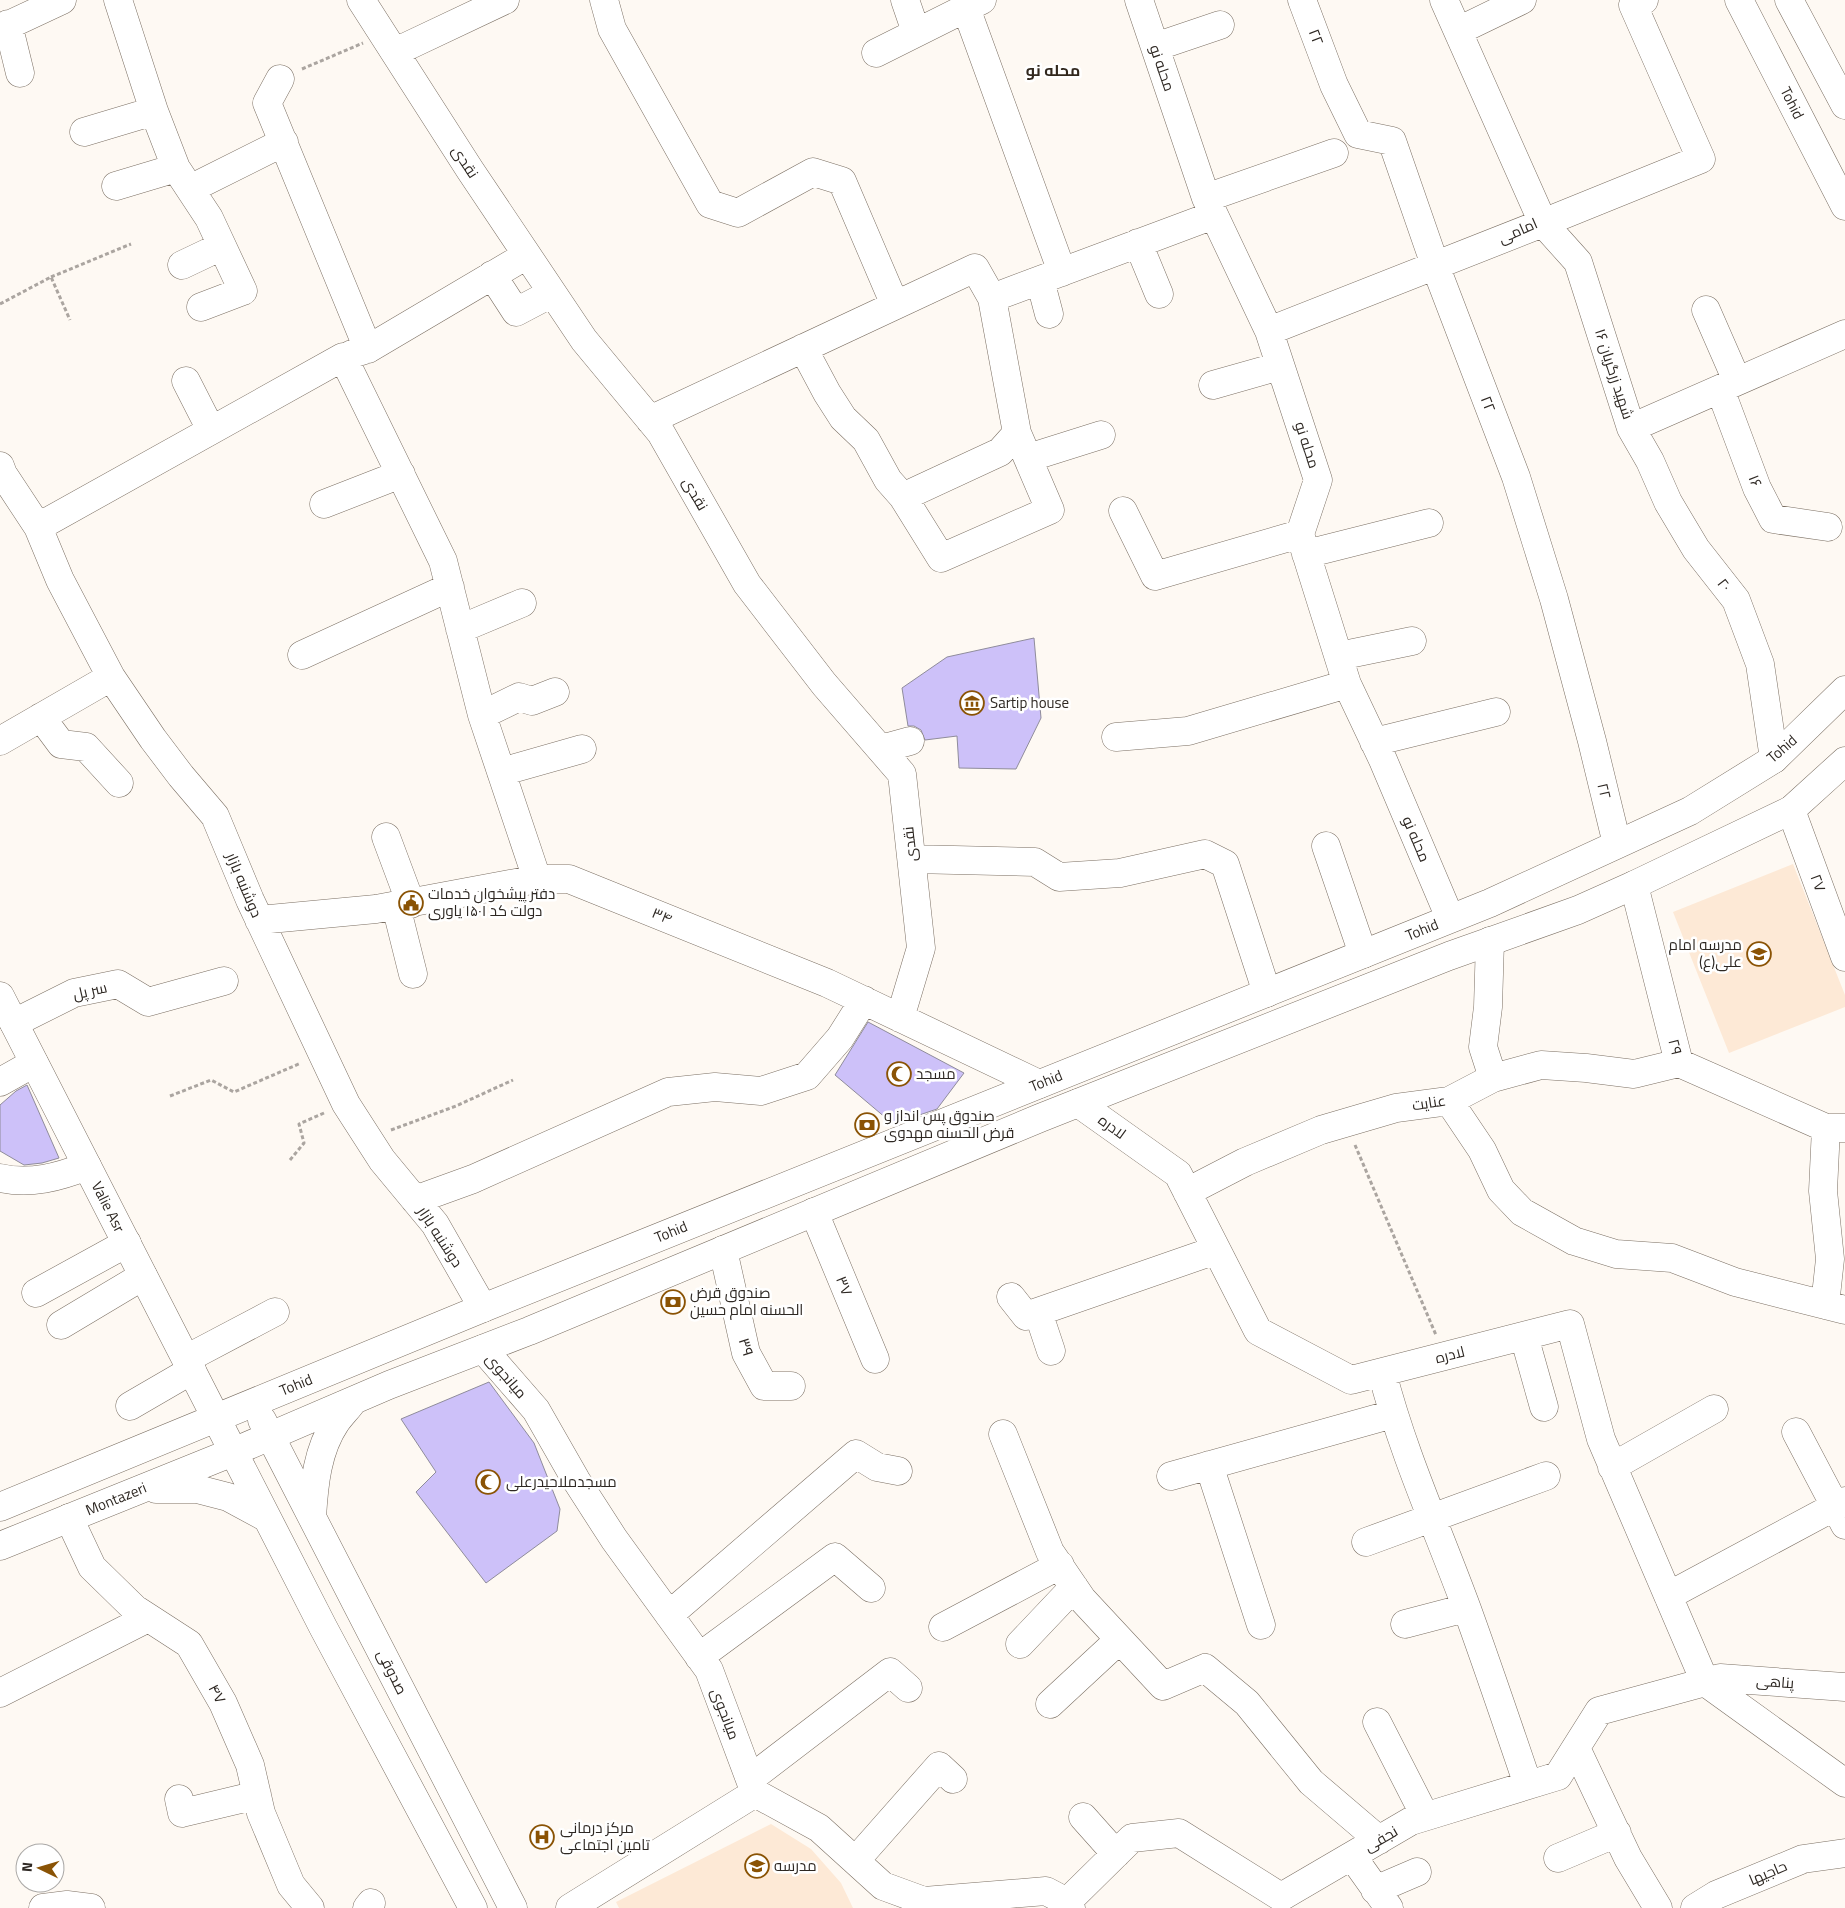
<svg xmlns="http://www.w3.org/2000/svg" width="1845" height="1908" viewBox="0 0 1845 1908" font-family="'Titillium Web',Cairo,sans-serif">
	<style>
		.built { fill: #fde9d6 }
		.building { fill: #cdc1f9; stroke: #8f8c9b }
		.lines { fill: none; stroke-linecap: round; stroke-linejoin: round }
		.minor-casing { stroke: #7c7064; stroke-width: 29 }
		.major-casing { stroke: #7c7064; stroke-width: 29 }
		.path { stroke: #aba5a0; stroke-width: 3; stroke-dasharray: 4 2.5; stroke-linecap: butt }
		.minor { stroke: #fff; stroke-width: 28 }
		.major { stroke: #fff; stroke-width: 28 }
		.labels { text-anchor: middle; stroke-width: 5; stroke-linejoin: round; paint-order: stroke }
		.street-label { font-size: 15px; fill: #2e2823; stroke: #fff }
		.poi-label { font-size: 15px; fill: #2e2823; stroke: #fff; text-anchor: start }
		.neighbourhood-label { font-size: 16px; font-weight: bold; fill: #32281e; stroke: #fff }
	</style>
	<rect width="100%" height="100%" fill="#fef9f3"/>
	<!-- built -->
	<path class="built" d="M1793 864 1845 995V1007L1729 1053 1673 912Z
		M771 1824 811 1849 841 1883 853 1908H619L616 1902Z"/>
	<!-- building -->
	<path class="building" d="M1034 638 1041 718 1016 769 959 768 957 736 925 740 921 730 914 726H908L902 688 947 657Z
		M868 1022 964 1073 937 1109 893 1124 835 1075Z
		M27 1085 59 1158 42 1163 24 1165 0 1151V1105L16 1091Z
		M489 1382 534 1443 560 1509 557 1531 486 1583 416 1492 436 1472 401 1419Z"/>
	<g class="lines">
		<!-- minor casing -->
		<g class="minor-casing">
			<path id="minor" d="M118 0 154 111 176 168 209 218 243 291 201 307
				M361 0 470 170 584 340 661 433 747 584 824 684 902 774 921 948 900 1018
				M604 0 612 29 710 204 738 213 813 172 842 181 895 305
				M905 0 916 32
				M1139 0 1206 198 1269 331 1318 480 1300 534 1347 684 1383 760 1450 918
				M1302 0 1334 85 1358 134 1392 141 1435 265 1516 477 1554 599 1592 741 1617 844
				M1644 0 1633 5 1701 159 1543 223 1578 262 1631 428 1845 334
				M966 8 1062 272
				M8 24 20 73
				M0 29 62 0
				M1458 31 1522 0
				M1155 47 1220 25
				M395 52 505 0
				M876 53 982 0
				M280 79 267 103 368 349
				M84 132 154 111
				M116 186 176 168
				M190 189 284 142
				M1206 198 1334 153
				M1138 243 1159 294
				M182 265 222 246
				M492 275 516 312 552 293
				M1040 280 1049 314
				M1706 310 1737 381
				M1269 331 1543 223 1444 0
				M803 348 827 393 843 418 866 440 888 480 903 497 1000 452 1017 433 992 298
				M352 354 368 349 527 255
				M186 381 211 430
				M1213 385 1280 366
				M1720 389 1757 488 1773 519 1828 527
				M650 420 975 268 992 298 1214 215
				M1631 428 1650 461 1668 502 1696 549 1736 600 1760 664 1774 759
				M1028 458 1101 435
				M0 466 3 474 38 527 60 580 111 677 153 739 181 776 215 816 250 900 346 1104 382 1160 435 1224 483 1308
				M903 497 941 558 1050 510 1017 433
				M324 504 401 474
				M1123 511 1155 576 1300 534
				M38 527 343 357 443 561 482 715 537 879
				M1306 554 1429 523
				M460 629 522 603
				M302 655 450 587
				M1339 656 1412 641
				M482 715 519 697 532 701 555 692
				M41 717 61 744 86 747 119 783
				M1116 737 1188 731 1347 684
				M0 741 111 677
				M1374 742 1496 712
				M881 749 910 741
				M501 772 582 749
				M1791 810 1845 957
				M386 837 411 904
				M1326 846 1363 954
				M912 859 1035 862 1059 877 1120 873 1205 854 1225 864 1267 993
				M1634 885 1679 1063 1826 1128H1845
				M396 906 413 974
				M259 920 376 909 537 879H569L827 983 1039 1084
				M1490 941 1488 1007 1483 1047 1493 1078
				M14 1023 74 993 118 984 148 1002 224 981
				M0 1082 34 1063
				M1449 1101 1482 1150 1501 1190 1522 1212 1574 1241 1616 1254 1672 1258 1735 1282 1845 1310
				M1078 1103 1178 1174 1258 1331 1351 1380 1570 1324 1601 1439 1705 1682
				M0 1178C30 1185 59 1177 87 1166
				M1187 1192 1245 1162 1321 1130 1396 1108 1449 1101 1493 1078 1541 1065 1586 1068 1634 1074 1679 1063
				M415 1200 473 1179 668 1092 715 1087 761 1091 807 1076 840 1038 864 1000
				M814 1212 875 1359
				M723 1250 746 1353 764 1386H791
				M36 1293 127 1243
				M1011 1297 1026 1316 1216 1250
				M1825 1305 1830 1259 1823 1191 1826 1128
				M1038 1312 1051 1351
				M61 1325 143 1276
				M1524 1336 1544 1407
				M483 1349 536 1410 576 1480 614 1539 709 1670 755 1793 819 1828 883 1886 924 1901 1046 1891 1067 1902 1071 1908
				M186 1359 275 1312
				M1382 1372C1403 1454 1438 1530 1467 1609 1488 1667 1508 1726 1528 1785
				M130 1406 192 1370
				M1796 1432 1845 1525
				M1003 1434 1050 1552 1082 1599 1163 1686 1205 1668 1247 1703 1311 1782 1379 1840
				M1209 1465 1261 1625
				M1612 1467 1714 1409
				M1171 1476 1393 1414
				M69 1518 92 1567 135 1609 189 1644 223 1703 250 1765 261 1813 291 1885 310 1908
				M1366 1542 1546 1476
				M1668 1596 1845 1501
				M669 1615 856 1454 877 1467 898 1471
				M1405 1624 1466 1608
				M943 1627 1060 1565
				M1020 1644 1074 1587
				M699 1657 835 1557 871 1588
				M1705 1682 1845 1783
				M0 1693 148 1618
				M1050 1704 1119 1640
				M1377 1722 1425 1816
				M1576 1748 1628 1858 1658 1908
				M750 1779 890 1672 908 1688
				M179 1799 182 1813 257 1795
				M1083 1817 1116 1854
				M1352 1856 1389 1908
				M1558 1858 1617 1833
				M856 1860 939 1766 953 1779
				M1375 1890 1417 1872
				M1067 1902 1132 1838 1179 1833 1281 1897 1411 1821 1558 1776 1599 1711 1720 1678 1845 1687
				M43 1908 67 1905 91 1908
				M367 1908 371 1903
				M570 1908 755 1793
				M1695 1908 1716 1895 1803 1859 1845 1853"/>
		</g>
		<!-- major casing -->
		<g class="major-casing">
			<path id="major" d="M1739 0 1845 206
				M1789 0 1845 105
				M0 996 323 1627 473 1908
				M262 1420 513 1908
				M156 1489H197L228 1497 267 1518
				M0 1507 483 1308 1490 903 1690 811 1774 759 1845 690
				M312 1517C314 1485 317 1450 336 1422 341 1415 348 1408 353 1401
				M0 1546 233 1452 389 1385 529 1331 1040 1118 1449 956 1578 910 1634 885 1791 810 1845 761"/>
		</g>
		<!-- path -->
		<path class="path" d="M302 69 363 43
			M51 277 131 244
			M0 304 51 277 70 320
			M170 1096 211 1080 234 1092 301 1063
			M391 1130 456 1106 513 1080
			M1355 1145 1436 1335
			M290 1160 304 1143 299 1124 324 1113"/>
		<!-- minor -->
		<use href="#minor" class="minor"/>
		<!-- major -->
		<use href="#major" class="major"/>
	</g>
	<!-- icons -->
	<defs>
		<g id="museum-ring" transform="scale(1.25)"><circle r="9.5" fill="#fff" stroke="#8a5305" stroke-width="1.5"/><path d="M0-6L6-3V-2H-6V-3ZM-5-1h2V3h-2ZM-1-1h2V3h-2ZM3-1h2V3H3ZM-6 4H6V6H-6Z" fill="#8a5305"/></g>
		<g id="civic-ring" transform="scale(1.25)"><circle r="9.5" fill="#fff" stroke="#8a5305" stroke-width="1.5"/><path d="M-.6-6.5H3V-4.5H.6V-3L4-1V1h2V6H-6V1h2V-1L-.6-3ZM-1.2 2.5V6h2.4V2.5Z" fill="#8a5305"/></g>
		<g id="school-ring" transform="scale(1.25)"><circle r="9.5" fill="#fff" stroke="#8a5305" stroke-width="1.5"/><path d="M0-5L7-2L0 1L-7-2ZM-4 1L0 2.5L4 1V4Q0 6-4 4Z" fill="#8a5305"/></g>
		<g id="mosque-ring" transform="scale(1.25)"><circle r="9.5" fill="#fff" stroke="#8a5305" stroke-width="1.5"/><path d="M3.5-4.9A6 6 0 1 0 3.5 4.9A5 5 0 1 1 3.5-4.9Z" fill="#8a5305"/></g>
		<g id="bank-ring" transform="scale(1.25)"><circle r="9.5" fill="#fff" stroke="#8a5305" stroke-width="1.5"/><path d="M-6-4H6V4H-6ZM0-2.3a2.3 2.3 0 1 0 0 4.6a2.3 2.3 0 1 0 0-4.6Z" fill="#8a5305"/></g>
		<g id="hospital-ring" transform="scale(1.25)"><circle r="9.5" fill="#fff" stroke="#8a5305" stroke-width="1.5"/><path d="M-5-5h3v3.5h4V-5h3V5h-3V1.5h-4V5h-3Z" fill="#8a5305"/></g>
	</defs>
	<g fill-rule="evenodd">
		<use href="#museum-ring" x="972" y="703"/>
		<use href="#civic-ring" x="411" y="903"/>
		<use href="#school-ring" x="1759" y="954"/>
		<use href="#mosque-ring" x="899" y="1074"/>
		<use href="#bank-ring" x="867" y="1125"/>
		<use href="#bank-ring" x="673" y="1302"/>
		<use href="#mosque-ring" x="488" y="1482"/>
		<use href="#hospital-ring" x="542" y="1837"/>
		<use href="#school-ring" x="757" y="1866"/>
	</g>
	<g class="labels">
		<!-- street labels -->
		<g class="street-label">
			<text transform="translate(1316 37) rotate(69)" y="5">۲۲</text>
			<text transform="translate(1162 68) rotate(71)" y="5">محله نو</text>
			<text transform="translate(1792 103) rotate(63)" y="5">Tohid</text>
			<text transform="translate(465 162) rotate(57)" y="5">نقدی</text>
			<text transform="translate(1518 231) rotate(-24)" y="5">امامی</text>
			<text transform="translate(1614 374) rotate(72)" y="5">۱۶ شهید زرگریان</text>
			<text transform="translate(1488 404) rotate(69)" y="5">۲۲</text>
			<text transform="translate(1307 445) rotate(72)" y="5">محله نو</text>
			<text transform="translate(1755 481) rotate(68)" y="5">۱۶</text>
			<text transform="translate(695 494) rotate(60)" y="5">نقدی</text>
			<text transform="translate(1724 585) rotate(52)" y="5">۲۰</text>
			<text transform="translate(1782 749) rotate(-41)" y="5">Tohid</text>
			<text transform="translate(1604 791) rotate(77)" y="5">۲۲</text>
			<text transform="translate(1416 839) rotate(67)" y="5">محله نو</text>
			<text transform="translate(910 844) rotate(-96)" y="5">نقدی</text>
			<text transform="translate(1818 883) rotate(70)" y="5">۲۷</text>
			<text transform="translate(244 885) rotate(67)" y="5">دوشنبه بازار</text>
			<text transform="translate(662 916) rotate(22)" y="5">۳۴</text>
			<text transform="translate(1422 930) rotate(-22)" y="5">Tohid</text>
			<text transform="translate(90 991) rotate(-13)" y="5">سر پل</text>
			<text transform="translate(1675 1047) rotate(76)" y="5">۲۹</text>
			<text transform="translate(1046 1081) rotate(-22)" y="5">Tohid</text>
			<text transform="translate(1429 1103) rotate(-9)" y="5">عنایت</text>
			<text transform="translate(1112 1127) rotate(36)" y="5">لادره</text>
			<text transform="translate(108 1207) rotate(63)" y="5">Valie Asr</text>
			<text transform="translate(671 1232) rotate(-22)" y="5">Tohid</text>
			<text transform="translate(440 1237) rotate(57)" y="5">دوشنبه بازار</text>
			<text transform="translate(844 1286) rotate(68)" y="5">۳۷</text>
			<text transform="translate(746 1347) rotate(72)" y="5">۳۹</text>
			<text transform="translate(1450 1355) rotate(-14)" y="5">لادره</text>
			<text transform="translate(506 1376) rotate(49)" y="5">میانجوی</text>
			<text transform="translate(296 1385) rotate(-22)" y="5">Tohid</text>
			<text transform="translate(116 1499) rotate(-22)" y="5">Montazeri</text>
			<text transform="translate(392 1672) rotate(63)" y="5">صدوقی</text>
			<text transform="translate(1775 1682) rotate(4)" y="5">پناهی</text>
			<text transform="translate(217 1694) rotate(62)" y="5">۴۷</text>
			<text transform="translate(725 1714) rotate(69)" y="5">میانجوی</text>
			<text transform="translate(1381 1839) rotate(-30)" y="5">نجفی</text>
			<text transform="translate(1768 1873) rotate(-23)" y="5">حاجیها</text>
		</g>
		<!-- poi labels -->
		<g class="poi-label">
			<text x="990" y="708">Sartip house</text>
			<text x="428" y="899">دفتر پیشخوان خدمات<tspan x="428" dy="17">دولت کد ۱۵۰۱ یاوری</tspan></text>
			<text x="1742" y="950" text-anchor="end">مدرسه امام<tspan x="1742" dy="17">علی(ع)</tspan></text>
			<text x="916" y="1079">مسجد</text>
			<text x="884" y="1121">صندوق پس انداز و<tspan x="884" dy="17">قرض الحسنه مهدوی</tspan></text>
			<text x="690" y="1298">صندوق قرض<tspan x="690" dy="17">الحسنه امام حسین</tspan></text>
			<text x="506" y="1487">مسجدملاحیدرعلی</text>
			<text x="560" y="1833">مرکز درمانی<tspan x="560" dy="17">تامین اجتماعی</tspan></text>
			<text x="774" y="1871">مدرسه</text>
		</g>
		<!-- neighbourhood labels -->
		<g class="neighbourhood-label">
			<text x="1053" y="76">محله نو</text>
		</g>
	</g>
	<!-- north arrow -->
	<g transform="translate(40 1868) rotate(275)"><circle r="24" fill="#ffffff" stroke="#aba9a7"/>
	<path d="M0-4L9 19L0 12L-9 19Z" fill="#8a5305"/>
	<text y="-8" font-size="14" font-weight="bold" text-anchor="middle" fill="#2e2823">N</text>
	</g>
</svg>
